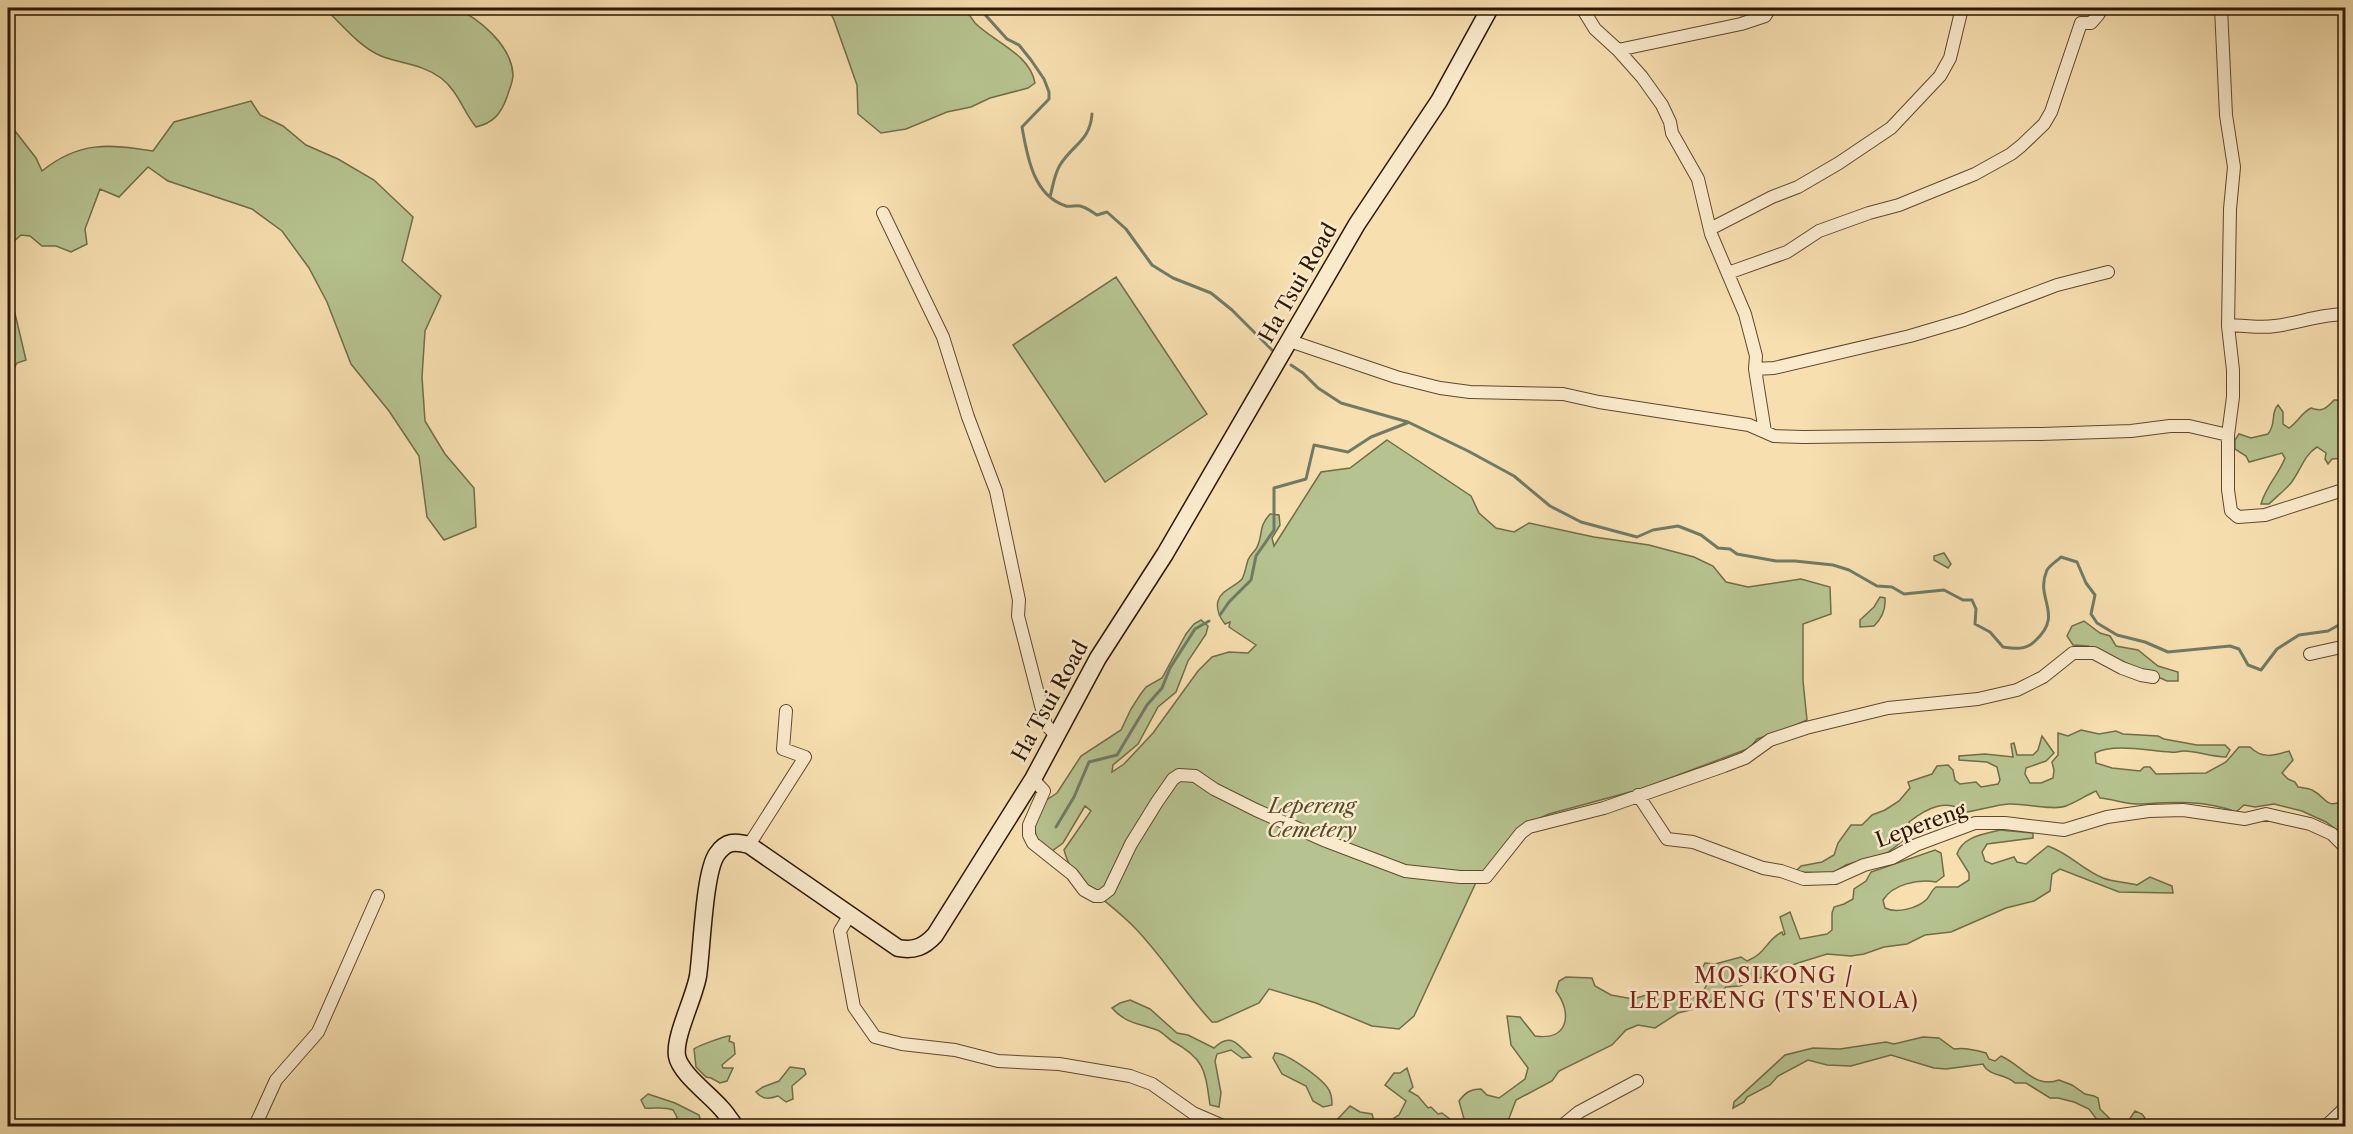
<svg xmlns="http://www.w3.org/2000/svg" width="2353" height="1134" viewBox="0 0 2353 1134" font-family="'Libre Caslon Text',serif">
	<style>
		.green { fill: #b6c390; stroke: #716d48; stroke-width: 1.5 }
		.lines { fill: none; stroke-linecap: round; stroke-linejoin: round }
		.stream { stroke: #707b65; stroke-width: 3 }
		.street-casing { stroke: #5f492c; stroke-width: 14 }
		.secondary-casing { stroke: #2c1700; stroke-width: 19 }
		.street { stroke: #faeacc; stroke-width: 12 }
		.secondary { stroke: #faeacc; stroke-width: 16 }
		.labels { text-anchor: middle; stroke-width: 5; stroke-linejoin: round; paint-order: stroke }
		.street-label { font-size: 21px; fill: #2c1700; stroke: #faeacc }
		.park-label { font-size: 21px; font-style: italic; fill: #554b2b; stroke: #faeacc }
		.neighbourhood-label { font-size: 22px; letter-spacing: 1.5px; fill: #7a1f14; stroke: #faeacc }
	</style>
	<rect width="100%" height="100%" fill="#f7dfb0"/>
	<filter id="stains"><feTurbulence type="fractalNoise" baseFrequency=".00333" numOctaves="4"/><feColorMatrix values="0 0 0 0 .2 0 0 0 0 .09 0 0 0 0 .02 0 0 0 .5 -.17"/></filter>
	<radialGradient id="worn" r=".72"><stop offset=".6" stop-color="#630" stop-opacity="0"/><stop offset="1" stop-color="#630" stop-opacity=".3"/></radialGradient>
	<!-- green -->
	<path class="green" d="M324 8H455C479 18 512 46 513 75 513 82 509 90 507 97 501 114 493 123 476 127 463 111 458 91 441 78 422 64 401 64 381 56 359 47 341 23 324 8Z
		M828 8H964C968 12 971 18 975 23 994 42 1030 54 1035 83L1028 88 990 98 971 107 947 112 906 129 881 133 858 114 857 85 834 20Z
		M251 101 260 115 283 126 306 145 338 159 374 180 413 217 402 261 441 296 425 331 422 377 425 421 445 454 474 488 476 527 444 540 427 517 419 456 389 411 351 364 327 302 309 268 282 231 252 209 168 181 148 167 119 197 100 189 85 229 87 244 71 252 56 246H42L30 236 21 235 12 243 8 250V122L36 158 42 171C79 141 109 144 153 151L174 122Z
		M1116 277 1207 414 1105 482 1013 345Z
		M8 284 26 360 17 363 8 379Z
		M2334 400H2345L2344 458 2332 459 2328 464 2325 459 2326 453 2317 447C2304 455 2301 470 2291 483 2285 490 2276 497 2269 504H2261C2266 486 2279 474 2285 458L2282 453 2249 462 2246 456 2235 449V440L2239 434 2251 438 2268 434C2277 423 2270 413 2278 405L2283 412V424L2289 428C2298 422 2301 413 2311 408 2322 412 2326 409 2334 400Z
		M1387 440 1471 496 1479 513 1496 528 1514 532 1529 523 1594 537 1649 545 1694 557 1713 566 1726 582 1748 587 1801 579 1830 587 1831 614 1803 624V681L1807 720 1782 731 1757 739 1750 748 1641 789 1549 814 1518 828 1512 838 1479 876 1414 1016 1399 1029 1372 1026 1316 1003 1269 989 1259 1003 1217 1022H1212C1184 992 1163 957 1135 928 1115 907 1091 893 1073 871 1069 865 1066 857 1064 850L1091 811 1085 806 1063 843 1052 851 1038 843 1035 831 1034 819 1045 801 1057 793 1081 756 1121 730 1131 709 1140 695 1146 687 1162 678 1186 634 1194 624 1201 620 1208 626 1206 634 1188 661 1176 692 1158 707 1138 744 1113 765 1112 772 1124 764 1153 733 1198 671 1212 657 1229 652 1248 653 1256 645 1229 627 1230 622 1225 624C1220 618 1216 609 1218 601 1221 590 1235 587 1242 579 1245 574 1246 566 1248 560 1250 555 1253 553 1256 549 1264 536 1257 528 1270 514L1279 515 1280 525 1272 538 1274 546 1321 472 1350 468Z
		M1944 553 1951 564 1948 568 1934 560V556Z
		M1880 597 1885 598C1886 609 1882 618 1874 626L1860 627V620L1874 607Z
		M2084 621 2100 633 2110 636 2116 646 2138 650 2158 666 2178 672V681H2167L2088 646 2073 645 2067 636 2072 626Z
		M2081 730 2099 734 2116 731 2123 734 2158 736 2164 739 2197 745H2225L2230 750 2226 757C2211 757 2197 751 2184 751 2179 751 2175 753 2170 752 2149 751 2114 743 2095 753L2096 763 2112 768 2140 771 2144 767H2150L2156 774 2206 773 2226 762 2239 747H2250C2262 759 2274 756 2289 751L2293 760 2282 773 2288 779 2295 782 2298 787C2303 788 2308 788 2312 790 2328 798 2325 810 2345 800V836L2326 822 2302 811 2274 804 2255 807 2244 805 2236 812C2205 800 2175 802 2142 804 2129 805 2113 799 2100 798L2096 791C2085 796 2076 802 2066 806 2053 811 2024 803 2009 804 1995 805 1981 810 1967 812 1946 798 1927 808 1909 822L1911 831 1904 840 1887 853 1846 865 1833 873 1795 872 1801 866 1822 862 1834 855 1838 843 1851 825H1862L1872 815 1885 810 1899 801 1910 788 1908 782 1932 774 1937 766 1948 765 1953 770 1955 780 1960 784 1976 782 1981 787 1998 784 2000 780 1997 767 1987 762 1959 760V756L1985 754 2013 757 2011 744 2014 743 2017 755H2033L2038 750 2042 736 2054 753 2046 761 2026 768 2025 774 2030 783H2041L2053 778 2054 770 2052 762 2058 755V733L2068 736Z
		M2000 830 2033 833V838L1987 844 1982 852 1985 861 1992 864 2014 857 2017 862 2026 864 2048 846C2070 854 2082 869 2103 878 2113 882 2126 882 2137 885L2150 877 2172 886 2173 893 2119 892 2060 869 2052 874 2050 891 2034 901 2006 908 1951 932 1925 935 1907 944 1884 947 1864 954 1851 956 1827 954 1798 963 1740 986 1726 987 1706 1006 1678 1013 1655 1028 1638 1025 1626 1030 1612 1045 1559 1071 1552 1081 1516 1100 1508 1121C1491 1128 1479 1129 1464 1119L1459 1101C1465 1093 1470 1089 1481 1089L1487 1095 1499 1098 1525 1079 1528 1068 1511 1045 1507 1016 1520 1017 1535 1036C1568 1041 1573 1014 1556 991L1559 981 1566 977 1592 978 1595 986 1611 995 1633 999 1663 990 1688 999 1701 995 1706 986 1701 970 1705 963 1715 964 1741 957 1747 961C1767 953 1765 941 1782 932L1783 935 1785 934 1780 917 1790 912 1800 939 1827 934 1832 930V913L1834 907 1844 904 1853 899 1854 889 1866 881 1871 872 1935 850 1941 853 1944 876 1936 882C1918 879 1893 884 1883 900L1885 908C1897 914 1918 908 1927 899 1930 895 1932 890 1936 887H1958L1969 880V873L1957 854C1963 836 1985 834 2000 830Z
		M1130 1000 1150 1009 1177 1033 1188 1035 1214 1048C1231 1031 1238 1045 1251 1057L1242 1058 1231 1050 1217 1054 1215 1061 1221 1093 1219 1107 1210 1105C1205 1070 1205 1059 1172 1041 1167 1038 1163 1032 1157 1030 1139 1023 1126 1024 1112 1008L1120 1003Z
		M730 1036 729 1041 734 1043 735 1054 722 1065 723 1068H733L727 1081 720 1083 711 1078 706 1077 696 1067 694 1049C697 1046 725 1036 730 1036Z
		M1923 1037 1939 1038 1954 1049C1964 1047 1976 1050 1986 1053L1989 1059 1995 1061 2001 1056C2022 1065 2034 1089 2059 1080L2072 1085 2085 1094 2094 1096 2098 1098 2100 1109 2110 1119 2104 1124 2098 1121 2089 1109 2074 1102 2058 1098H2050L2026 1083H2015C2005 1073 1989 1077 1983 1064L1946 1069 1934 1068 1891 1055 1851 1066 1827 1065 1808 1060 1778 1076 1770 1085 1747 1097 1744 1102 1733 1108 1734 1102 1785 1055 1813 1048 1840 1049 1886 1042 1894 1044Z
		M1275 1053C1287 1053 1323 1079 1329 1090 1332 1095 1332 1100 1332 1105L1323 1107 1313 1101 1306 1086 1282 1074 1273 1058Z
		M790 1067 804 1069 806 1074 792 1086 793 1099 786 1102 778 1096C769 1099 763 1100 756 1092L763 1087 779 1081Z
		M1407 1068 1413 1087 1409 1091 1418 1096 1428 1108 1431 1107 1438 1114 1442 1113 1459 1126H1396L1394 1118 1399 1115 1406 1101 1385 1085 1394 1073H1400Z
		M648 1094 675 1103 699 1115 702 1126H673L677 1117 673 1110C664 1106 655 1109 645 1108L641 1100Z
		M1350 1106 1360 1112 1372 1114 1374 1121 1383 1126H1331Z
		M2135 1111 2142 1114 2145 1118 2142 1126H2125Z"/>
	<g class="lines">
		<!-- stream -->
		<path class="stream" d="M979 8 1007 39 1019 45 1031 60 1044 79 1049 92V99L1022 127C1027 155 1033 196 1066 206 1070 207 1076 205 1080 206 1086 207 1092 212 1097 215L1107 212 1126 229 1152 265 1173 278 1211 293 1232 310 1275 353
			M1050 197C1053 186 1054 175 1060 165 1073 144 1090 141 1092 114
			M1291 365 1303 373 1318 388 1341 403 1408 422 1468 451 1514 476 1550 506 1581 522 1637 537 1653 530 1678 526 1701 535 1718 548 1730 549 1737 554 1776 561H1795L1833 565 1849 570 1877 586 1892 587 1904 594 1944 590 1963 600H1972L1976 609 1975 624 1990 632 2003 647C2015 649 2026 650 2035 641 2065 614 2034 599 2047 570 2050 565 2057 561 2061 557L2077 562 2086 583 2095 595 2091 614 2097 623 2117 635 2145 642 2168 652 2230 646 2239 649 2248 665 2261 670 2277 649 2299 635 2328 631 2346 621
			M1220 615 1229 602 1251 580 1256 556 1274 530V488L1306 479 1314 445 1348 452 1371 437 1407 423
			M1056 827 1074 797 1089 762 1117 755 1147 705 1162 688 1170 668 1195 629 1209 621"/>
		<!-- street casing -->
		<g class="street-casing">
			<path id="street" d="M1582 8 1595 29 1618 50 1741 24 1765 16 1770 8
				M2221 8 2226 115 2234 167 2230 209 2228 326 2233 370V397L2228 435V490L2231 511 2238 517 2265 515 2346 489
				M1618 50 1642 77 1662 105 1670 122 1672 133 1698 179 1711 234 1745 314 1756 356 1755 369 1765 432
				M883 213 943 337 968 417 996 491 1019 600 1018 616 1046 725 1056 735
				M1710 229 1772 197 1798 187 1839 163 1891 128 1940 76 1950 58 1962 8
				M1728 273 1787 252 1819 231 1869 213 1899 205 1975 174 2011 154 2021 146 2044 124 2051 112 2081 23H2091L2098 15 2102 8
				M2228 326C2243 324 2257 329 2275 326 2299 323 2321 314 2346 314
				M1290 341 1396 377 1440 388 1470 392 1563 394 1599 402 1749 425 1774 436 1804 437 2041 434 2131 431 2170 426H2189L2228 435
				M1755 369 1774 368 1910 336 1964 320 2057 285 2108 272
				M2310 654 2346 646
				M1033 779 1044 791 1029 825V835L1033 843 1072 874 1084 890 1095 896H1101L1109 890 1131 844 1157 802 1173 779 1179 775 1195 776 1214 789 1256 810 1326 841 1405 871 1460 877H1486L1521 833 1529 827 1604 808 1724 766 1745 758 1770 740 1806 728 1888 708 1978 699 2017 690 2043 677 2073 653H2094L2122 668 2141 675 2153 677
				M1638 795 1667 839 1693 842 1763 868 1781 871 1804 879 1835 878 1864 865 1892 858 1916 845 1975 823H2005L2064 830 2107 817 2149 811 2183 810 2245 819 2266 814 2283 818 2310 824 2332 834 2346 848
				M749 845 805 757 783 749 786 711
				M849 916 840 931 854 1007 875 1037 902 1044 955 1050 998 1061 1059 1064 1130 1076 1152 1084 1193 1113 1223 1126
				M255 1126 276 1080 318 1032 378 896
				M1562 1126 1579 1112 1637 1081
				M2326 1126 2346 1107"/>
		</g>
		<!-- secondary casing -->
		<g class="secondary-casing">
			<path id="secondary" d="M735 1126C730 1120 726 1113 721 1108 709 1094 680 1073 677 1056 674 1036 694 999 698 976 702 949 704 872 717 854 726 841 735 841 749 845L898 948C914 951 924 947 935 935L1033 779 1098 658 1165 554 1357 224 1439 101 1490 8"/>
		</g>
		<!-- street -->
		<use href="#street" class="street"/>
		<!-- secondary -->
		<use href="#secondary" class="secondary"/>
	</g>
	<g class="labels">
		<!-- street labels -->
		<g class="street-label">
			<text transform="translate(1298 283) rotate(-60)" y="7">Ha Tsui Road</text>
			<text transform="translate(1050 701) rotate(-61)" y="7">Ha Tsui Road</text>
			<text transform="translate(1921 825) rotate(-20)" y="7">Lepereng</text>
		</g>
		<!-- park labels -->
		<g class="park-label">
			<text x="1312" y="813">Lepereng<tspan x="1312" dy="24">Cemetery</tspan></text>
		</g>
		<!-- neighbourhood labels -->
		<g class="neighbourhood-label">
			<text x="1774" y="983">MOSIKONG /<tspan x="1774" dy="25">LEPERENG (TS'ENOLA)</tspan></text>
		</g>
	</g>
	<!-- margin -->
	<rect width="2353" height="1134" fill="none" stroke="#f7dfb0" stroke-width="30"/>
	<rect x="9" y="9" width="2335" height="1116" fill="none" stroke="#2c1700" stroke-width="3"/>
	<rect x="15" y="15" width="2323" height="1104" fill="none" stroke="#2c1700" stroke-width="1.5"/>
	<rect width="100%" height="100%" filter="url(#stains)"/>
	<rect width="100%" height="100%" fill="url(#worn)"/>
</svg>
